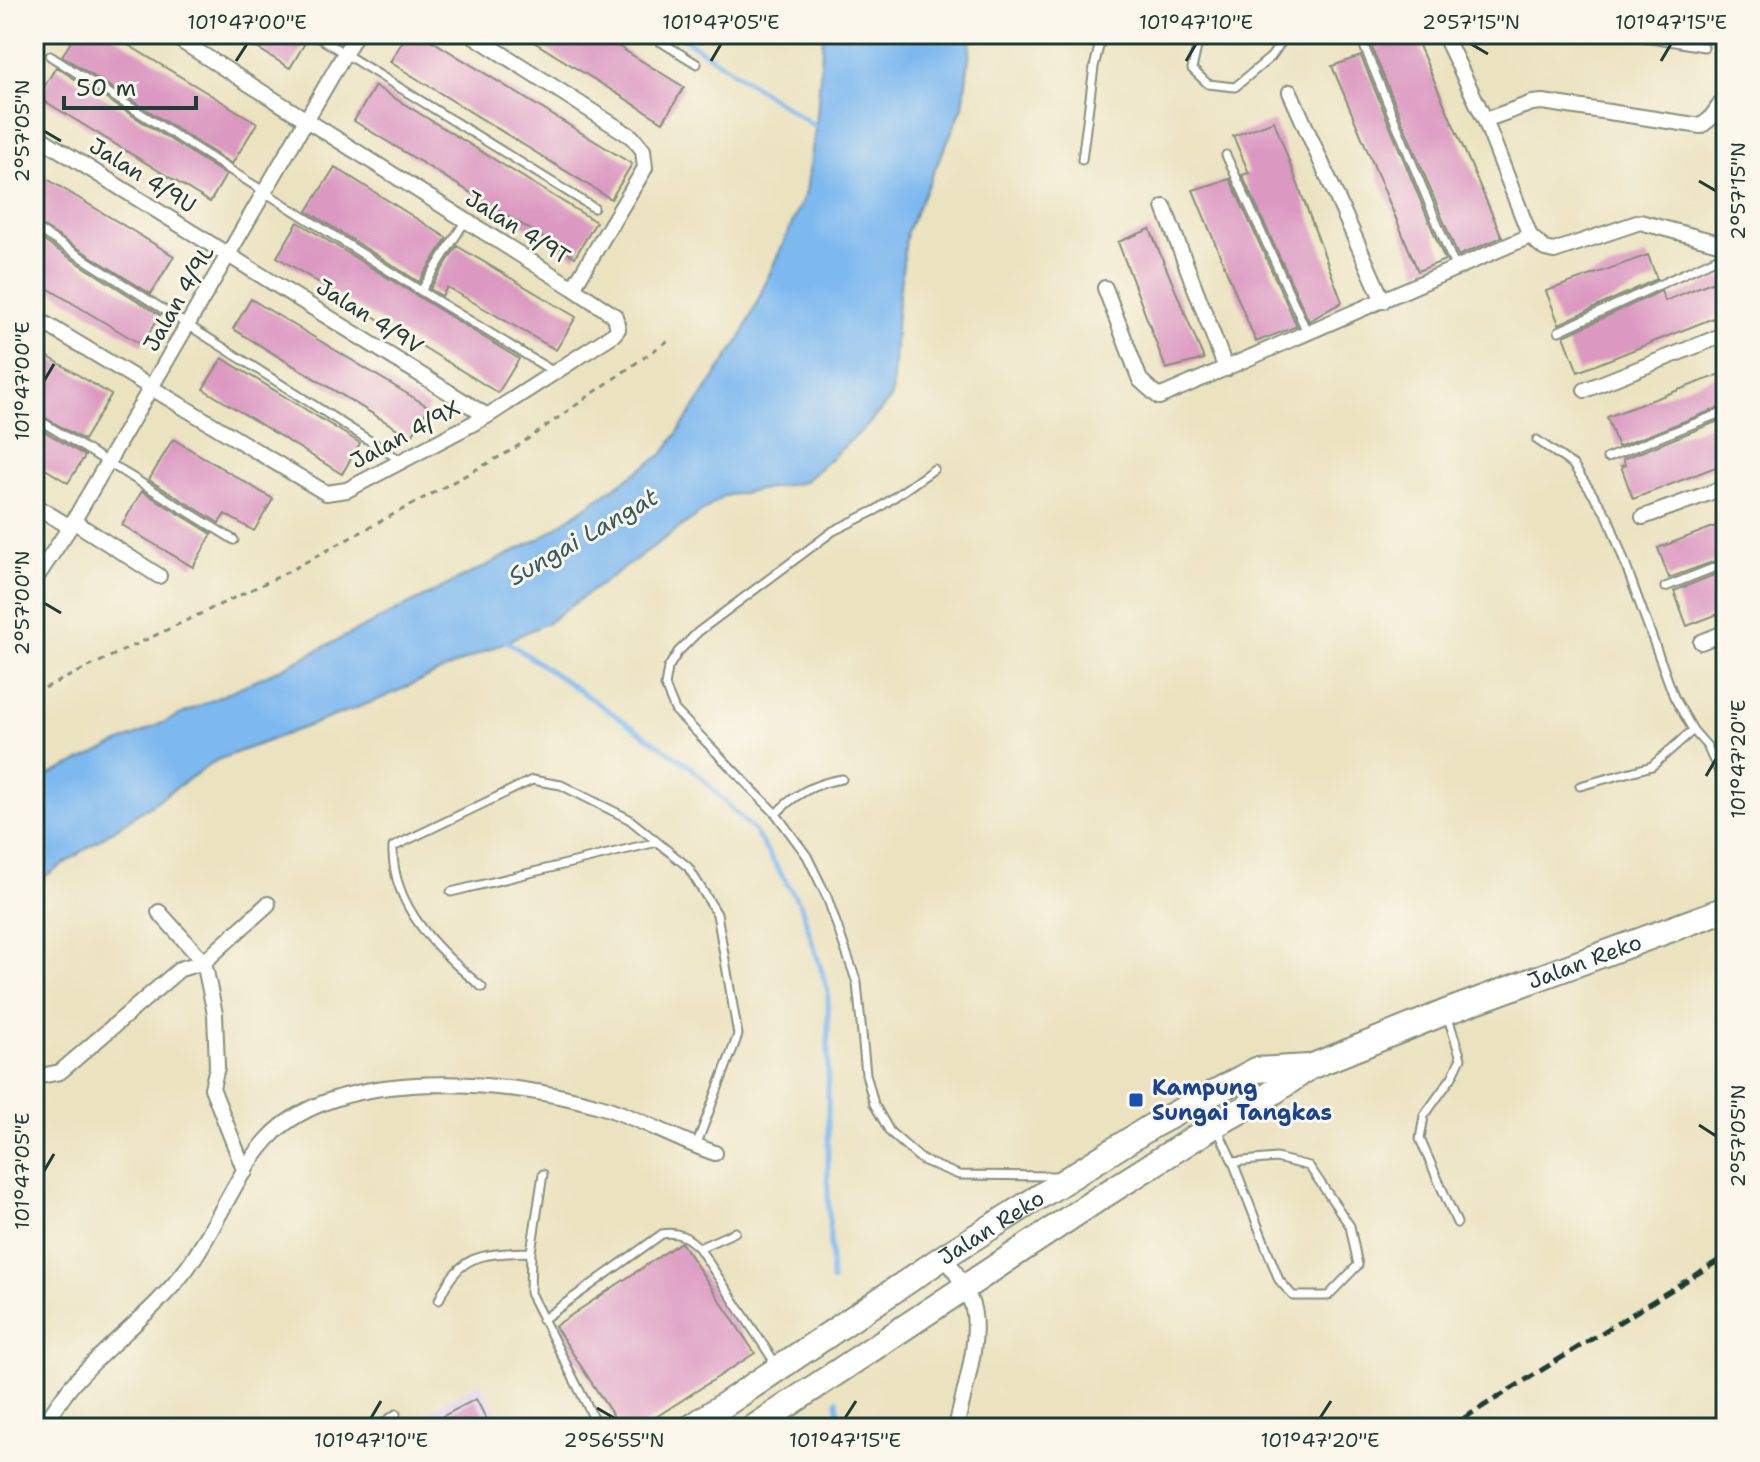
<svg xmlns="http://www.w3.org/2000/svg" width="1760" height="1462" viewBox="0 0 1760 1462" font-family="'Shantell Sans',sans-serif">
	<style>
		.built { fill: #e5d3f0 }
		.water { fill: #7db8ef; stroke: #4e7a92; stroke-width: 2 }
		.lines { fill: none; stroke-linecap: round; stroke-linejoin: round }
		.stream { stroke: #7db8ef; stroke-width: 5 }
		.building { fill: #db98c1 }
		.lane-casing { stroke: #85907a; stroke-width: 11 }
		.street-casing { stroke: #85907a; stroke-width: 18 }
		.primary-casing { stroke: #85907a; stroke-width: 28 }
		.path { stroke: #85907a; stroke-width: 3; stroke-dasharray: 6 6; stroke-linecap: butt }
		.lane { stroke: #fff; stroke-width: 7 }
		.street { stroke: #fff; stroke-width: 14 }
		.primary { stroke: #fff; stroke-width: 24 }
		.rail { stroke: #1f3d34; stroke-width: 5; stroke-dasharray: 12 6; stroke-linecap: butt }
		.ticks { fill: none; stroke: #1f3d34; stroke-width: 3 }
		.transit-dot { fill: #1a4fb4; stroke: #fbf7ec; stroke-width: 3 }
		.labels { text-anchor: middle; stroke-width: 6; stroke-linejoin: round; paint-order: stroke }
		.street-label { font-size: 22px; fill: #1f3d34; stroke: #fbf7ec }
		.transit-label { font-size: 22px; font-weight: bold; fill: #164399; stroke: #fbf7ec; text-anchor: start }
		.water-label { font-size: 24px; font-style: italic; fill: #365c63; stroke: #fbf7ec }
		.neatline { fill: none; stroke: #1f3d34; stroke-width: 3 }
		.ticks-label { font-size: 20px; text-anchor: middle; fill: #1f3d34 }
	</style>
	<rect width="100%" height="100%" fill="#fbf7ec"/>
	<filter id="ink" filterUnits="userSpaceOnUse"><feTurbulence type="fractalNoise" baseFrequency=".0125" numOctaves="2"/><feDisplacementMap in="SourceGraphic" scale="16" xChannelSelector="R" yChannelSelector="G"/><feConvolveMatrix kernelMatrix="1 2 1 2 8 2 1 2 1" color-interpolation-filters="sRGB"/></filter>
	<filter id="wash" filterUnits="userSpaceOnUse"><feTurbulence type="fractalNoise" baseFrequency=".006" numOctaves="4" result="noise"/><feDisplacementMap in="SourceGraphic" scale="32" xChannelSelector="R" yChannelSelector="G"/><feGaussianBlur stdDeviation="1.8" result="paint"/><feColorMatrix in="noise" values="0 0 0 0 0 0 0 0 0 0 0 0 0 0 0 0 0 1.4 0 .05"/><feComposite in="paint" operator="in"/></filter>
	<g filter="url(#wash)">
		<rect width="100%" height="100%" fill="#ebe2c0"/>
		<!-- built -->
		<path class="built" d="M480 1382 505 1428H398Z"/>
		<!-- water -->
		<path class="water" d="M823 34H972L963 107 907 231 897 311 892 397 866 427 804 482 724 496 547 623 380 699 217 760 34 884V783L38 780 284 667 541 538 664 453 742 336 806 192 817 116Z"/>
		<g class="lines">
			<!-- stream -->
			<path class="stream" d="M677 34 819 129
				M502 638 690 766 755 832 801 906 828 991V1194L832 1281
				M837 1400 839 1428"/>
		</g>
		<g id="blocks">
			<!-- building -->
			<path class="building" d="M76 34H110L257 123 232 164 62 56Z
				M234 34H300L308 38 290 68Z
				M407 34H421L632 164 611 199 390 62Z
				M521 34H598L684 87 663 122Z
				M1366 34H1414L1502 237 1458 256Z
				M1361 56 1445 260 1418 271 1332 66Z
				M56 67 226 175 210 202 38 97Z
				M375 86 596 222 575 257 354 121Z
				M1274 121 1342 302 1309 321 1242 175 1249 173 1233 136Z
				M335 167 447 238 419 282 307 211Z
				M34 171 174 256 151 294 34 221Z
				M1230 179 1297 326 1256 342 1193 190Z
				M298 222 519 359 498 393 277 257Z
				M1150 229 1204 359 1166 369 1118 242Z
				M34 235 160 315 142 345 34 280Z
				M457 246 576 317 556 350 447 287 442 296 430 289Z
				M1648 255 1657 279 1559 324 1546 291Z
				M1726 276V313L1578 372 1564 336 1661 291 1665 301Z
				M251 299 429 407 411 437 233 329Z
				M34 348 111 395 84 440 34 411Z
				M222 358 360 443 342 474 203 389Z
				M1726 372V405L1618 447 1607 417Z
				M1726 418V463L1633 499 1621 466 1625 465 1623 459Z
				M34 425 85 456 68 483 34 462Z
				M173 439 273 499 254 531 225 514 219 523 149 480Z
				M142 491 212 534 193 567 122 525Z
				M1726 522V557L1669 578 1658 548Z
				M1726 570V611L1687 626 1674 591Z
				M681 1242 755 1353 639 1428H621L555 1326Z
				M476 1399 491 1428H420Z"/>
		</g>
	</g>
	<g filter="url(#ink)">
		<use href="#blocks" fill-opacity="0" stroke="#85907a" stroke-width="2"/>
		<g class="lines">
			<!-- lane casing -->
			<g class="lane-casing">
				<path id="lane" d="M313 34 594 208
					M648 34 697 64
					M1200 34 1192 69 1208 84 1235 87 1271 57 1287 34
					M1359 34 1456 269
					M1627 34 1704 47
					M50 56 421 291 554 372
					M1226 155 1308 334
					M1082 160 1094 67 1102 34
					M34 227 400 460
					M421 291 466 220
					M1559 331 1726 254
					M34 417 234 540
					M1537 440 1573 465 1608 517 1674 697 1693 730 1707 746 1726 787
					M1607 458 1726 411
					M934 469 876 510 833 531 698 632 678 652 668 668 665 686 675 710 776 814 807 856 827 897 857 983 866 1074 874 1104 890 1132 922 1160 959 1175 1058 1176
					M1665 587 1726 563
					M1580 786 1652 766 1693 730
					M776 814C793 795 816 783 842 779
					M451 892 657 842
					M482 987C439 952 391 906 393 847L532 780 561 785 629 819 688 867 717 914 738 1035 696 1146
					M1448 1018 1461 1058 1452 1077 1424 1116 1420 1139 1457 1223
					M1217 1128 1233 1162 1279 1280 1293 1296H1328L1358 1265 1350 1226 1309 1166 1276 1158 1233 1162
					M543 1174 531 1252 530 1293 592 1415 594 1428
					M699 1248 735 1232
					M439 1300C459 1252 484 1254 531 1252
					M542 1320 662 1234C678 1231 688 1237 699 1248L776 1364
					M376 1428 396 1414"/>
			</g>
			<!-- street casing -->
			<g class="street-casing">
				<path id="street" d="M170 34 573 288 645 168 643 150 632 137 471 34
					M1448 34V43L1485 120 1530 236 1545 249 1554 251 1640 222 1726 245
					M1290 92 1383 301
					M1485 120 1532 103 1543 102 1701 126 1710 119 1726 96
					M34 134 487 416
					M1164 207 1226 369
					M1105 288 1140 380 1159 397 1530 236
					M34 317 326 493 347 490 487 416 614 334 618 329 615 316 573 288
					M1585 390 1726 334
					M34 505 70 527
					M1643 517 1726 487
					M73 521 159 576
					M34 581 70 527 356 34
					M1701 642 1726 632
					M159 912 204 962 215 1014 217 1067 212 1088 245 1172
					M34 1071 41 1076 60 1072 180 969 204 962 268 904
					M945 1256C955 1272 966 1287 972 1305 982 1340 963 1393 956 1428
					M42 1428C52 1413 62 1397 73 1384 109 1343 155 1311 188 1267 217 1227 234 1176 268 1139 337 1063 514 1080 603 1107 641 1119 677 1140 715 1153"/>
			</g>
			<!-- primary casing -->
			<g class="primary-casing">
				<g id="primary">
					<path id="s1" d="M690 1428 945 1256 1152 1126 1256 1070 1308 1067"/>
					<path id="s2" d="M753 1428 1098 1199 1215 1125 1269 1095 1310 1067 1446 1012 1726 909"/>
				</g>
			</g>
			<!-- path -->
			<path class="path" d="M34 693 280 576 512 450 669 340"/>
			<!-- lane -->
			<use href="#lane" class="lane"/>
			<!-- street -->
			<use href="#street" class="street"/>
			<!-- primary -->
			<use href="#primary" class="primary"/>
			<!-- rail -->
			<path class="rail" d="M1448 1428 1726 1256"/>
		</g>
	</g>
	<!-- ticks -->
	<path class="ticks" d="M1471 44 1488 54M236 61 247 44M711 61 721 44M1186 61 1196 44M1661 61 1671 44M44 131 61 141M1699 181 1716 191M44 381 54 364M44 603 61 613M1706 776 1716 759M1699 1125 1716 1136M44 1171 54 1154M597 1408 614 1418M371 1418 381 1401M845 1418 856 1401M1320 1418 1331 1401"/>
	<!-- markers -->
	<rect class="transit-dot" x="1128" y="1092" width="16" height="16" rx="4"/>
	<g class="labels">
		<!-- street labels -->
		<g class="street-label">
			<text transform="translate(143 175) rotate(32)" y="8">Jalan 4/9U</text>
			<text transform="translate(518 227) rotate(32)" y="8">Jalan 4/9T</text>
			<text transform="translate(178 298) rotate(-60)" y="8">Jalan 4/9L</text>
			<text transform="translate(370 316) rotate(32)" y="8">Jalan 4/9V</text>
			<text transform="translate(405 434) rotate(-28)" y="8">Jalan 4/9X</text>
			<text dy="8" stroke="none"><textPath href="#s2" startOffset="958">Jalan Reko</textPath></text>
			<text dy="8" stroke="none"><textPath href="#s1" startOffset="362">Jalan Reko</textPath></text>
		</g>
		<!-- transit labels -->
		<g class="transit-label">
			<text x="1152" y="1095">Kampung<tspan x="1152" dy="25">Sungai Tangkas</tspan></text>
		</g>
		<!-- water labels -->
		<g class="water-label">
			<text transform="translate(583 537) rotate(-30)" y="8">Sungai Langat</text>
		</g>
	</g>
	<!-- margin -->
	<rect width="1760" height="1462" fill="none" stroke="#fbf7ec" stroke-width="88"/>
	<!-- scale -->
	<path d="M64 96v12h132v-12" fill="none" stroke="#1f3d34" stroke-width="4"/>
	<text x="76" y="96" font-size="24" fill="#1f3d34" stroke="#fbf7ec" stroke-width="6" paint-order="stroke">50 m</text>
	<rect x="44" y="44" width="1672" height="1374" class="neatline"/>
	<g class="ticks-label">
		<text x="247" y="29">101°47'00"E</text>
		<text x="721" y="29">101°47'05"E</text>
		<text x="1196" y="29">101°47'10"E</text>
		<text x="1471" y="29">2°57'15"N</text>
		<text x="1671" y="29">101°47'15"E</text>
		<text transform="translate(22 131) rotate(-90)" y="7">2°57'05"N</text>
		<text transform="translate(1738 191) rotate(-90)" y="7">2°57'15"N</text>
		<text transform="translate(22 381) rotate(-90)" y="7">101°47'00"E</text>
		<text transform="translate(22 603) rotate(-90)" y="7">2°57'00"N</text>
		<text transform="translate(1738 759) rotate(-90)" y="7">101°47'20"E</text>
		<text transform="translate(1738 1136) rotate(-90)" y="7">2°57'05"N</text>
		<text transform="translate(22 1171) rotate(-90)" y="7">101°47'05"E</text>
		<text x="371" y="1447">101°47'10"E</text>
		<text x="614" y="1447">2°56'55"N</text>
		<text x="845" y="1447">101°47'15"E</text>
		<text x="1320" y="1447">101°47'20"E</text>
	</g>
</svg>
